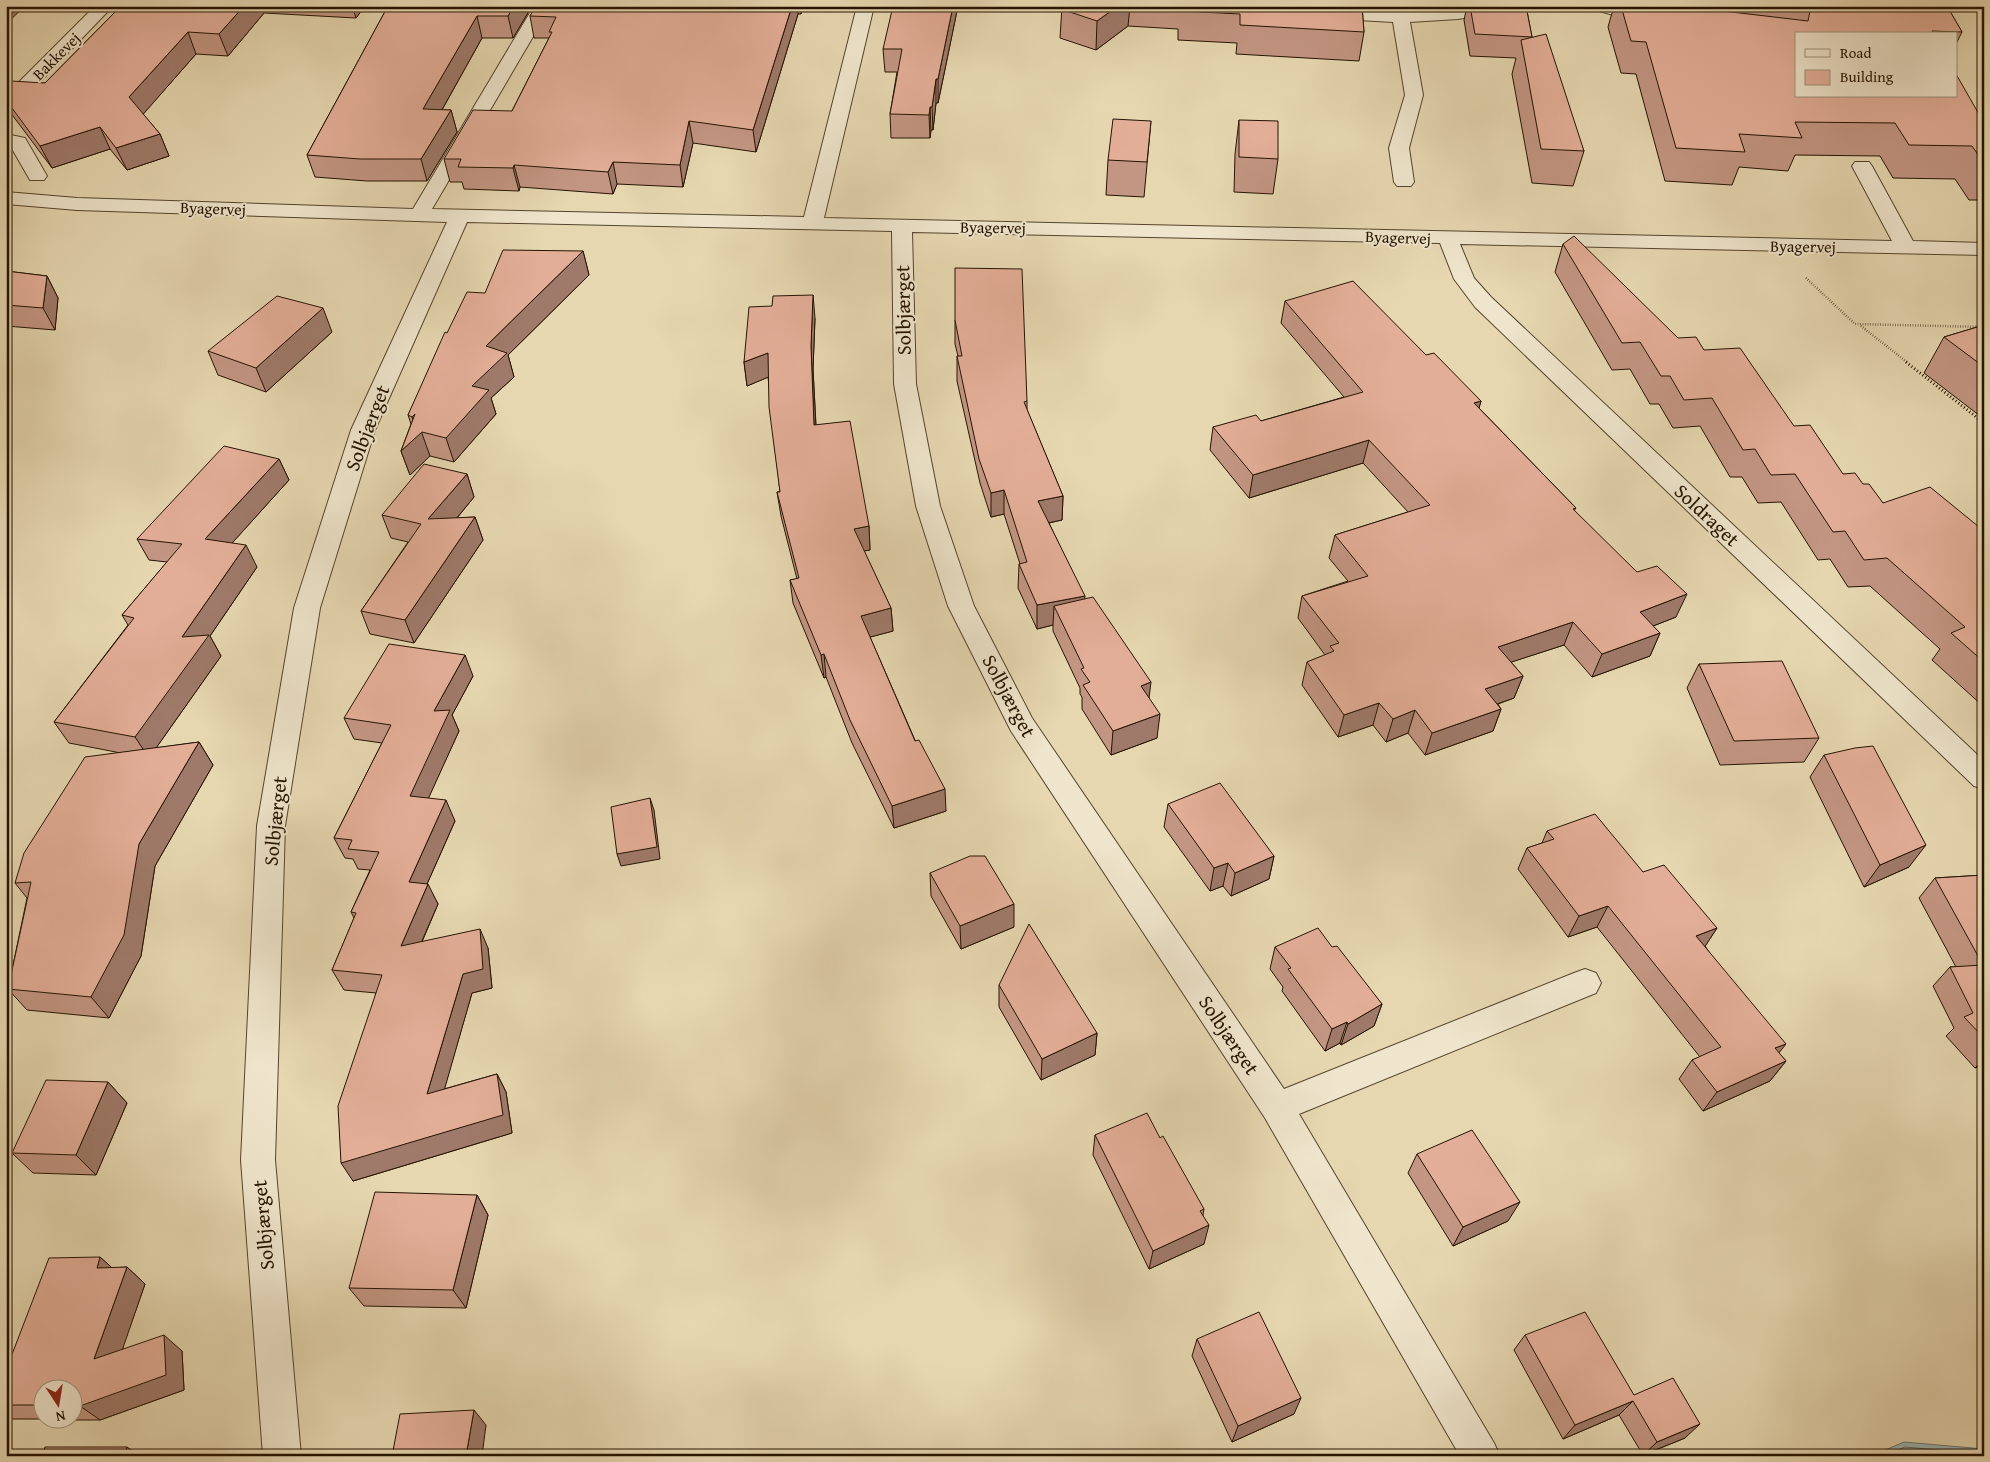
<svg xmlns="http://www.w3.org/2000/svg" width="1990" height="1462" viewBox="0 0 1990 1462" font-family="'Gentium Book Plus',serif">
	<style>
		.water { fill: #9cb7b7; stroke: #6c756e }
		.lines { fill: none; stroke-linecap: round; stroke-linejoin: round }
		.shore { stroke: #60655c; stroke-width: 1 }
		.minor-casing { stroke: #54442c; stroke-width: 2 }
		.path-far1 { stroke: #241300; stroke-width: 2.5; stroke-dasharray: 0.5 2; stroke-linecap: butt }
		.path { stroke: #241300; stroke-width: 3; stroke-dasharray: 1 2.5; stroke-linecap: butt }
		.minor { fill: #efe5cc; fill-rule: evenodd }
		.wall { fill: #c39683; stroke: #241300 }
		.shaded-wall { fill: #9f7a6a; stroke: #241300 }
		.building { fill: #e3ae98; stroke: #241300 }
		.labels { text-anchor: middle; stroke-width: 4; stroke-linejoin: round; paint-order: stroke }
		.far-street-label { font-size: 16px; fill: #241300; stroke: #efe5cc }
		.street-label { font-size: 20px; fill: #241300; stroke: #efe5cc }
	</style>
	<rect width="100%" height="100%" fill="#e6d7b1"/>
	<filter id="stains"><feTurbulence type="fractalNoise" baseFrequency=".004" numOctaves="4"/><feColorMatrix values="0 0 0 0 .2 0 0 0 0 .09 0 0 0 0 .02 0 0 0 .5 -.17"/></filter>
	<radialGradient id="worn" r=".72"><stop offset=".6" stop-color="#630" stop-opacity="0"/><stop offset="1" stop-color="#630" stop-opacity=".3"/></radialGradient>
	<!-- water -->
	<path class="water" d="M1904 1442 1984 1449V1456H1871Z"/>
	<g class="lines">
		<!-- shore -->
		<path class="shore" d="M1884 1456 1905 1447 1984 1454"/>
		<!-- minor casing -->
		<g class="minor-casing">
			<path id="minor" d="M95 6H113L13 110 6 111V95Z
				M534 6H551L432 209 804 217 857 6H874L824 218 1892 241 1852 166 1855 162H1869L1872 166 1913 241 1984 243V255L1460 244 1474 278 1491 297 1984 761V789L1974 786 1475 307 1454 279 1440 243 912 232 916 384 940 506 974 606 1032 718 1284 1089 1574 973 1585 969 1596 973 1601 983 1596 993 1299 1114 1494 1443 1500 1456H1460L1265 1118 1011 731 948 606 916 506 894 384 892 231 467 222 375 430 320 608 285 826 275 1160 301 1456H263L241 1160 257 826 294 608 351 430 447 222 77 210 6 204V192L77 198 413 209Z
				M1301 6 1408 12 1473 6H1515L1513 10 1458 19 1410 22 1423 95 1409 148 1414 182 1411 186H1397L1394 182 1389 148 1405 95 1393 22 1358 20 1303 10Z
				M1594 6H1621L1654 16 1657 20 1654 24 1648 25 1596 10Z
				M6 134 25 138 47 176 44 180H30L11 147 6 146Z"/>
		</g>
		<!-- path-far1 -->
		<path class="path-far1" d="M1806 278 1855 324 1984 327
			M1861 326 1908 363"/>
		<!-- path -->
		<path class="path" d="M1906 362 1984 423"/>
		<!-- minor -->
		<use href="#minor" class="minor"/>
	</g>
	<!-- wall -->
	<path class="wall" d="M121 6H365L356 18 264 13 228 56 196 54 143 114 160 134 169 156 127 170 110 149 52 168 10 112 6 105V86L45 83Z
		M388 6H532L513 38H482L442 110H451L457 132 427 181H367L315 177 307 155Z
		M536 6H802L801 14H798L756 152 693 143 683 187 617 184 613 194 520 187 519 191 464 189 462 182H450L444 159 512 111 549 38H534L530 16Z
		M958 6 938 103H936L933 130H931L930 138H891L890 114 897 72H885L883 49Z
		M1062 6H1362L1364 32 1359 61 1236 54 1237 43 1178 40V29L1128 26 1096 50 1060 38Z
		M1467 6H1526L1532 37 1584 151 1573 186 1532 183 1512 74 1516 58 1470 56 1464 20Z
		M1614 6H1947L1962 32 1956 44V34H1796L1980 116H1984V200H1969L1955 179 1893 178 1880 156 1795 155 1788 171 1739 167 1732 185 1665 181 1636 74 1621 73 1608 27Z
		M1239 120 1278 159 1273 194 1234 192 1235 154Z
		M1151 121 1144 197 1106 195 1108 160Z
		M1563 244 1678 338 1704 350 1794 426 1843 474 1863 484 1883 503 1984 531V707L1932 660 1940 649 1870 586 1848 587 1830 559 1818 560 1781 502 1758 503 1742 477H1730L1700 426 1673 428 1659 404H1650L1630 369 1612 370 1555 272Z
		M583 251 589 275 508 355 514 377 491 398 496 414 454 462 430 456 410 475 401 451 411 424 408 415 447 333 485 293Z
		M6 271 47 276 58 298 55 330 6 326Z
		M1285 301 1426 355 1481 401 1479 408 1576 508 1574 511 1676 617 1653 626 1660 633 1650 656 1592 677 1564 645 1511 662 1523 676 1514 698 1498 704 1501 709 1493 731 1425 755 1408 733 1386 742 1373 725 1338 737 1302 685 1307 662 1325 655 1298 618 1302 596 1348 581 1329 558 1335 535 1408 512 1363 463 1249 498 1210 450 1213 427 1261 421 1344 397 1281 323Z
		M772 306 815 318 813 369 816 425 869 526 870 550 864 551 891 608 893 631 870 637 946 811 894 828 852 743 826 677 824 678 793 603 790 580 797 579 781 516 777 492H780L768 377 747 386 744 362Z
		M955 320 1027 401V410L1063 496 1062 520 1049 523 1085 599 1149 698 1157 738 1111 755 1082 709V697L1080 694V688L1053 631V625L1037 629 1018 588 1019 564H1020L1004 514 991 517 980 483 957 381V356H958L955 344Z
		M1984 325V419L1924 373 1944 337Z
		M332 332 266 392 218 375 208 351Z
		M279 459 289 480 232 543 257 567 210 636 221 656 156 748 199 742 213 765 155 866 141 956 109 1018 27 1010 8 989 27 898 15 883 121 753 69 743 54 722 128 625 122 615 167 562 149 560 137 539Z
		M467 474 474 497 457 518 475 517 483 540 414 643 370 634 361 611 408 542 391 538 382 515Z
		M1699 664 1819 738 1804 762 1720 765 1687 688Z
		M473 676 452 715 459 731 428 798 455 821 427 884 438 904 422 942 488 948 492 988 472 993 444 1089 497 1074 506 1092 512 1133 353 1181 376 993 344 990 332 970 354 918 351 912 370 870 358 869 353 859 345 858 334 838 382 743 354 739 344 718Z
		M1824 755 1909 867 1864 887 1810 777Z
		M1168 804 1274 856 1269 879 1231 896 1223 886 1210 891 1164 827Z
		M1547 831 1643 872 1717 928 1705 946 1779 1053 1786 1061 1770 1081 1703 1111 1679 1079 1692 1060 1700 1057 1597 927 1568 937 1518 869 1527 848 1542 843Z
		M930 873 1014 927 961 949 931 896Z
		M1984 875V1064L1975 1068 1946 1036 1954 1028 1933 986 1950 967H1956L1919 898 1935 878Z
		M1275 947H1332L1382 1004 1374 1026 1341 1045 1340 1043 1325 1051 1282 991 1283 987 1270 969Z
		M999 985 1097 1033 1095 1055 1041 1080 999 1007Z
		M108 1082 127 1103 96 1175 33 1173 12 1153Z
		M1095 1135 1204 1209 1203 1215 1204 1244 1149 1269 1093 1155Z
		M1417 1154 1508 1221 1453 1246 1408 1173Z
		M477 1195 488 1215 466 1308 364 1306 349 1288Z
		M100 1257 112 1268 127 1267 145 1284 122 1349 182 1351 184 1390 100 1420H56H72V1390H42V1419H6V1370Z
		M1525 1335 1634 1395 1685 1438 1643 1455 1619 1415 1563 1439 1514 1350Z
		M1197 1339 1294 1414 1232 1442 1192 1356Z"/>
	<!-- shaded-wall -->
	<path class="shaded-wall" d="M6 6H25L6 24Z
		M244 6H261L264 13 228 56 219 34Z
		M352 6H365L356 18Z
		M514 6H532L513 38 508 16Z
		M792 6H797L798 14 756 152 753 130Z
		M800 6H802L801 14Z
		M953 6H958L938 103V79Z
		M1118 6H1130L1128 26 1096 50 1097 21Z
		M477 16 482 38 430 131 423 109Z
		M188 32 196 54 139 119 129 97Z
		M936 79V103L933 130 932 107Z
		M930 107 931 130 930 138 929 115Z
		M451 110 457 132 427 181 421 159Z
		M689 121 693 143 683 187 680 165Z
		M100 127 110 149 52 168 40 146Z
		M160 134 169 156 127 170 116 148Z
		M613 162 617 184 613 194 608 172Z
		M514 165 520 187 519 191 513 168Z
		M583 251 589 275 508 355 514 377 491 398 496 414 454 462 446 438 472 386 486 346Z
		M47 276 58 298 55 330 43 308Z
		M813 295 815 318 813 369 817 448 814 425 811 346Z
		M323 308 332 332 266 392 256 368Z
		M768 353 771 376 747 386 744 362Z
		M1481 401 1474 424V403Z
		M415 414 430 456 410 475 401 451 418 435 412 417Z
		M1369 440 1363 463 1249 498 1253 475Z
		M279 459 289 480 216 561 205 539Z
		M467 474 474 497 437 542 428 519Z
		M1004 490V514L991 517V493Z
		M1063 496 1062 520 1038 525V501Z
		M475 517 483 540 414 643 405 620Z
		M869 526 870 550 856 552 854 529Z
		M246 545 257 567 210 636 221 656 149 758 135 737 182 637Z
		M1687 594 1676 617 1630 635 1640 612Z
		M1085 596 1083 619 1054 606 1053 625 1037 629V605Z
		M891 608 893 631 863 639 861 616Z
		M1573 622 1564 645 1490 669 1498 647Z
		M1660 633 1650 656 1592 677 1602 654Z
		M824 654 826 677 824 678 821 655Z
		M465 655 473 676 452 715 459 731 420 817 410 796 434 711Z
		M1523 676 1514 698 1477 711 1485 689Z
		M1151 682 1148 706 1141 686Z
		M1379 703 1373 725 1338 737 1344 715Z
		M1501 709 1493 731 1425 755 1432 733Z
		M1415 710 1408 733 1386 742 1393 719Z
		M1160 714 1157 738 1111 755 1113 731Z
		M199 742 213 765 155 866 141 956 109 1018 91 997 139 844Z
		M945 789 946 811 894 828 892 806Z
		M650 798 654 810 660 859 621 866 617 854Z
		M446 800 455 821 419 902 409 882Z
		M1926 845 1909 867 1864 887 1880 865Z
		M1274 856 1269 879 1231 896 1235 873Z
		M1228 863 1223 886 1210 891 1214 868Z
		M428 884 438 904 411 966 401 946Z
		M1014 904V927L961 949 960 926Z
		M1608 906 1597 927 1568 937 1579 916Z
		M1717 928 1704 948 1696 936Z
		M480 929 488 948 492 988 472 993 438 1112 427 1094 463 974Z
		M1382 1004 1374 1026 1341 1045 1348 1024Z
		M1347 1022 1340 1043 1325 1051 1332 1029Z
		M1097 1033 1095 1055 1041 1080 1042 1059Z
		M1786 1044 1771 1063 1775 1048Z
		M1984 1059V1064L1975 1068Z
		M1786 1061 1770 1081 1703 1111 1717 1092Z
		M497 1074 506 1092 512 1133 353 1181 341 1163Z
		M108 1082 127 1103 96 1175 76 1155Z
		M477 1195 488 1215 466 1308 453 1290Z
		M1520 1202 1508 1221 1453 1246 1463 1227Z
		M1209 1225 1204 1244 1149 1269 1153 1251Z
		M100 1257 119 1274 97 1268Z
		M127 1267 145 1284 114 1374 94 1359Z
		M164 1335 182 1351 184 1390 100 1420 80 1406Z
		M1301 1398 1294 1414 1232 1442 1238 1426Z
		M1633 1401 1619 1415 1563 1439 1575 1425Z
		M474 1410 486 1425 482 1456H466Z
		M1700 1424 1685 1438 1643 1455 1657 1442Z
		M127 1447 140 1456H124Z"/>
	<!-- building -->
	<path class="building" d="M121 6H244L219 34 188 32 129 97 160 134 116 148 100 127 40 146 6 100V86L11 81 45 83Z
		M388 6H514L508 16H477L423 109 451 110 421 159H360L307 155Z
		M536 6H792L753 130 689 121 680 165 613 162 608 172 514 165 513 168 458 167 461 159H444L473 110 512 111 552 32H549L556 17 530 16Z
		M893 6H953L938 79H936L932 107H930L929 115 890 114 902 49H883Z
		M1062 6H1118L1097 21 1061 9Z
		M1181 6H1362L1364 32 1240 25V14L1180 11Z
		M1470 6H1526L1532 37 1475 34Z
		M1621 6H1704L1723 11 1808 21 1810 11 1805 8 1788 6H1947L1962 32 1932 31 1934 34H1796V96H1956V74L1980 116H1984V163L1972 146 1909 145 1895 123 1795 122 1802 138 1739 134 1745 152 1676 148 1646 42 1631 41Z
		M1546 34 1584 151 1541 149 1521 40Z
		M1113 119 1151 121 1147 162 1108 160Z
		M1239 120 1278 121V159L1239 157Z
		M1574 236 1678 338 1696 337 1704 350 1740 348 1794 426 1810 425 1843 474 1855 473 1863 484H1869L1883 503 1930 487 1984 531V662L1951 633 1965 627 1887 558 1864 560 1845 531 1833 532 1795 474 1771 475 1755 449 1743 450 1712 398 1684 400 1670 376H1661L1640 342 1622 343 1563 244Z
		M503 250 583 251 486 346 507 353 472 386 489 390 446 438 422 432 401 451 415 414 412 417 408 415 445 332 447 333 467 292 485 293Z
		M955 268 1022 269 1027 401 1024 402 1063 496 1038 501 1085 596 1037 605 1019 564 1027 562 1004 490 991 493 979 459 957 356H962L955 320Z
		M6 271 47 276 43 308 6 305Z
		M1353 281 1426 355 1434 353 1481 401 1474 403 1576 508 1573 509 1637 572 1657 566 1687 594 1640 612 1660 633 1602 654 1573 622 1498 647 1523 676 1485 689 1501 709 1432 733 1415 710 1393 719 1379 703 1344 715 1307 662 1334 651 1330 646 1339 643 1302 596 1368 576 1335 535 1430 505 1369 440 1253 475 1213 427 1256 415 1261 421 1363 392 1285 301Z
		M813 295 811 346 814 425 850 421 869 526 854 529 891 608 861 616 915 741 919 740 945 789 892 806 850 720 824 654 821 655 790 580 799 578 777 492H780L769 407 768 353 744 362 749 307 772 306 773 296Z
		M277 296 323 308 256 368 208 351Z
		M1984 325V367L1944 337Z
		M224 446 279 459 205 539 246 545 182 637 209 635 135 737 54 722 134 618 122 615 182 544 137 539Z
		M424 464 467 474 428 519 475 517 405 620 361 611 421 524 382 515Z
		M1093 597 1151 682 1141 686 1160 714 1113 731 1083 685 1090 682 1081 669 1084 668 1054 606Z
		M389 644 465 655 434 711 450 710 410 796 446 800 409 882 428 884 401 946 480 929 483 969 463 974 427 1094 497 1074 503 1115 341 1163 338 1106 382 975 332 970 356 913 351 912 379 852 348 849 352 840 334 838 391 725 344 718Z
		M1782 661 1819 738 1734 741 1699 664Z
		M199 742 139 844 124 935 91 997 8 989 31 882 15 883 24 853 85 757Z
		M1873 746 1926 845 1880 865 1824 755 1855 748Z
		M1220 783 1274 856 1235 873 1228 863 1214 868 1168 804Z
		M650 798 657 847 617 854 611 807Z
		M1595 814 1643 872 1664 865 1717 928 1696 936 1786 1044 1775 1048 1786 1061 1717 1092 1692 1060 1721 1047 1608 906 1579 916 1527 848 1554 839 1547 831Z
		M970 856H985L1014 904 960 926 930 873Z
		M1984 875V1038L1964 1017 1973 1013 1950 967 1983 965 1935 878Z
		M1029 924 1097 1033 1042 1059 999 985Z
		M1318 928 1332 947 1337 946 1382 1004 1348 1024 1347 1022 1332 1029 1288 969 1291 968 1275 947Z
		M46 1080 108 1082 76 1155 12 1153Z
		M1147 1113 1160 1138 1163 1136 1204 1209 1200 1211 1209 1225 1153 1251 1095 1135Z
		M1472 1130 1520 1202 1463 1227 1417 1154Z
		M375 1192 477 1195 453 1290 349 1288Z
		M100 1257 97 1268 127 1267 94 1359 164 1335 166 1375 80 1406H72V1390H42V1405H6V1370L49 1258Z
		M1259 1312 1301 1398 1238 1426 1197 1339Z
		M1585 1312 1634 1395 1673 1378 1700 1424 1657 1442 1633 1401 1575 1425 1525 1335Z
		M474 1410 466 1456H392L400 1414Z
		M45 1447H127L124 1456H42Z"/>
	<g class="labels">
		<!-- far-street labels -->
		<g class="far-street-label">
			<text transform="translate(56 56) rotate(-45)" y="6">Bakkevej</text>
			<text transform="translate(213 208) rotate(2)" y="6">Byagervej</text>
			<text transform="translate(993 227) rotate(1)" y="6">Byagervej</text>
			<text transform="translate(1398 237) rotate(2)" y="6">Byagervej</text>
			<text transform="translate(1803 246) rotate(1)" y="6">Byagervej</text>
		</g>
		<!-- street labels -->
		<g class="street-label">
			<text transform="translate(903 310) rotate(-91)" y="7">Solbjærget</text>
			<text transform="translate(367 428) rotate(-69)" y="7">Solbjærget</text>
			<text transform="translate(1707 515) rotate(43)" y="7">Soldraget</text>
			<text transform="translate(1009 696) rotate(62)" y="7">Solbjærget</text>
			<text transform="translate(275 821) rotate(-84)" y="7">Solbjærget</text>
			<text transform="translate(1229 1035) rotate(56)" y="7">Solbjærget</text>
			<text transform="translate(263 1225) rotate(-95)" y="7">Solbjærget</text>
		</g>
	</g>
	<!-- margin -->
	<rect width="1990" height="1462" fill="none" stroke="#e6d7b1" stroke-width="25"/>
	<rect x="8" y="8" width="1975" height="1447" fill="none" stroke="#241300" stroke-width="2.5"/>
	<rect x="12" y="12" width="1965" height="1437" fill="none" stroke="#241300"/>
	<!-- legend -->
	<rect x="1795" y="32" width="162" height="65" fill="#efe5cc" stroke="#9e917a"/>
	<rect x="1805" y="49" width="25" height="8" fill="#efe5cc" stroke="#9e917a"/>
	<text x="1840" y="58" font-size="15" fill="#241300">Road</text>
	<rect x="1805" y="70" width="25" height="15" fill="#e3ae98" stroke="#9e917a"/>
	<text x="1840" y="82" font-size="15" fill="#241300">Building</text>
	<!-- north arrow -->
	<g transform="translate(58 1404) rotate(168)"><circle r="24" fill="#efe5cc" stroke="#9e917a"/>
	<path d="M0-4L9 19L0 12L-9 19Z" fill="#8f2418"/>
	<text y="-8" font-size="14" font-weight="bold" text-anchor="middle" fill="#241300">N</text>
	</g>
	<rect width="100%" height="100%" filter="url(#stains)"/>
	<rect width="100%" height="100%" fill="url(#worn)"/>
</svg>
